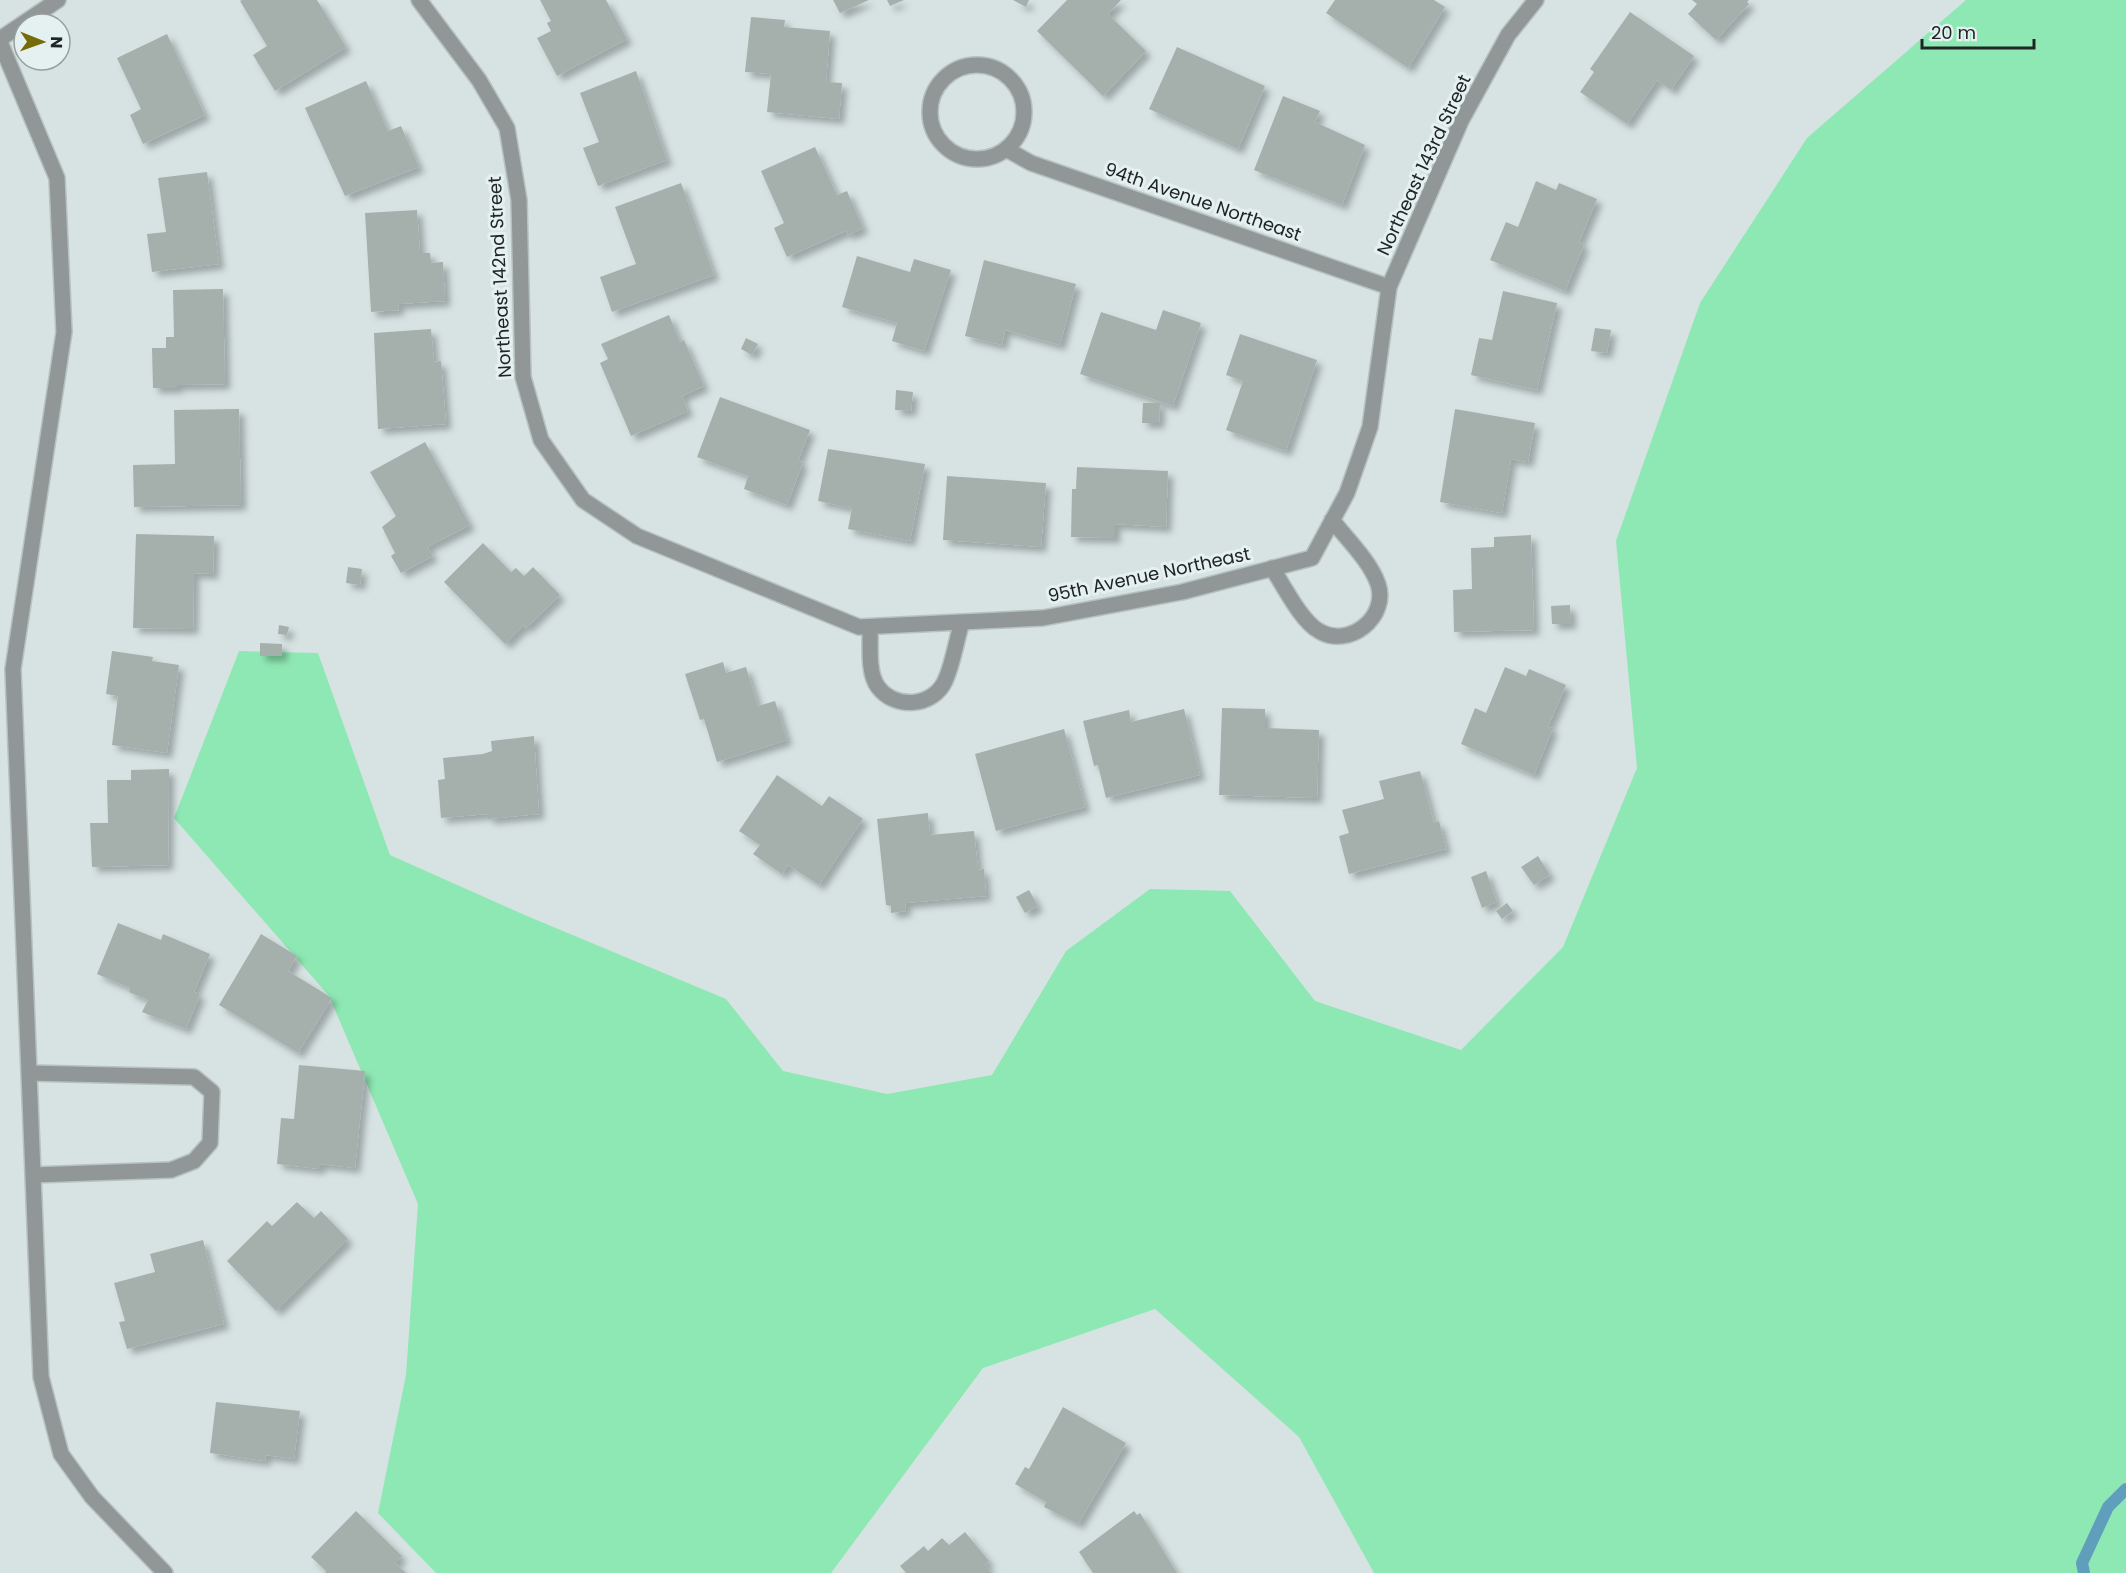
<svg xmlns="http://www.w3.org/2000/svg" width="2126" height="1573" viewBox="0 0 2126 1573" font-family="Poppins,sans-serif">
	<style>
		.green { fill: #8ee8b3 }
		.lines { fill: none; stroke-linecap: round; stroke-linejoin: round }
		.stream { stroke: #609fbb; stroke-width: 12 }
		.building { fill: #a5b0ac; filter: url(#shadow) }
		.minor-casing { stroke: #b6c1c1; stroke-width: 18 }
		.minor { stroke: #919697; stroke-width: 15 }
		.labels { text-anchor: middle; stroke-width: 6; stroke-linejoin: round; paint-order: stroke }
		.street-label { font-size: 18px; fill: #202424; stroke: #e4f1f0 }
	</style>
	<defs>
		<filter id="shadow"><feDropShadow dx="5.5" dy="5.5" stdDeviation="3" flood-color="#0004"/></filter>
	</defs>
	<rect width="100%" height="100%" fill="#d7e3e3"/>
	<!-- green -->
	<path class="green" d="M1966 0H2126V1573H1374L1299 1437 1155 1309 983 1368 831 1573H436L378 1513 406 1375 418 1204 329 996 174 818 239 651 318 653 390 855 527 916 726 999 783 1071 887 1094 992 1075 1066 951 1150 889 1230 891 1315 1001 1461 1050 1563 947 1637 768 1616 541 1700 303 1807 138Z"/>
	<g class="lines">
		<!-- stream -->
		<path class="stream" d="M2084 1573 2082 1563 2108 1507 2126 1489"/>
	</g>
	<!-- building -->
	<path class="building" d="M242 0H317L346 47 275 91 253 55 267 46 240 1Z
		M540 0H606L627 39 557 76 537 38 551 31 547 23 551 21Z
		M833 0H869L840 13Z
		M887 0H904L890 6Z
		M1013 0H1029L1026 7Z
		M1067 0H1121L1108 14 1146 51 1103 96 1037 31Z
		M1335 0H1434L1445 7 1408 68 1326 13Z
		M1692 0H1749L1747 2 1749 4 1716 40 1688 14 1697 4Z
		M1630 12 1694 56 1671 90 1657 80 1627 124 1580 92 1594 72 1590 69Z
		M751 17 785 20 784 27 830 31 826 82 842 83 839 119 767 112 771 74 745 72Z
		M167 34 205 115 143 144 130 115 141 109 117 58Z
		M1177 47 1265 86 1238 149 1149 109Z
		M636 71 667 160 598 186 583 148 599 142 580 93Z
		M366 81 388 131 401 126 419 167 345 196 305 108Z
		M1283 96 1320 111 1315 122 1365 145 1342 205 1254 170Z
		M815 147 837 195 847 191 863 228 848 235 846 231 787 257 774 228 784 223 761 171Z
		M207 172 219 264 152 272 147 234 166 232 158 178Z
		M1536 181 1556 190 1559 183 1597 199 1579 242 1584 245 1565 291 1490 260 1506 222 1518 227Z
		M681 183 714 275 612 312 600 277 636 264 615 207Z
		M417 210 420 253H430L431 263 443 262 445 301 398 304 399 310 371 312 365 213Z
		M857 256 910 272 914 259 951 270 924 351 892 341 897 323 842 307Z
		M984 260 1076 284 1060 345 1005 330 1002 345 965 336Z
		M223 289 225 384 177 385V388H153L152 348H166V337H174L173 290Z
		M1503 291 1557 303 1537 390 1471 375 1479 338 1492 340Z
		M1163 310 1201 323 1173 406 1080 374 1101 312 1156 330Z
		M669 315 680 342 684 340 704 386 682 396 688 411 631 436 600 363 608 359 601 344Z
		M1595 328 1611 330 1607 353 1591 351Z
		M431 329 434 362 441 361 446 424 378 429 374 333Z
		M1240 334 1317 360 1286 451 1226 430 1243 381 1226 375Z
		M746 338 758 344 752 355 741 349Z
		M896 390 913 392 911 411 895 410Z
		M720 397 810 430 798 461 803 462 787 505 744 489 748 476 697 457Z
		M1143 403H1160L1159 423H1142Z
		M239 409 241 505 134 507 133 465 175 464 174 410Z
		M1455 409 1535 423 1528 462 1511 459 1502 513 1440 502Z
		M425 442 470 525 427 547 433 556 401 573 391 556 395 553 382 527 396 516 370 472Z
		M828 449 925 464 910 541 848 529 852 508 818 501Z
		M1077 467 1168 471 1166 527 1115 524V538L1071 537 1072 489H1076Z
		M947 476 1046 483 1041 547 943 540Z
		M136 534 214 536 213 574 194 573 193 629 133 628Z
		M1531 535 1534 630 1454 632 1453 590 1472 589 1471 548 1494 547V537Z
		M483 543 511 572 516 568 524 576 533 567 560 595 526 628 524 625 505 644 444 582Z
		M348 567 362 569 360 585 346 583Z
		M1570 605 1571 624H1552L1551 606Z
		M279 625 289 627 287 635 278 634Z
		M260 643 282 644V656H260Z
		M112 651 153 657 152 661 179 665 167 753 112 745 118 696 106 694Z
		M723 662 726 673 746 667 758 706 775 701 787 740 717 762 704 719 700 720 685 674Z
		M1505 667 1526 676 1529 669 1566 685 1548 727 1553 728 1534 775 1461 744 1475 708 1486 713Z
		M1222 708 1265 709V728L1319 730 1317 798 1219 795Z
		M1184 709 1200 775 1106 798 1098 765 1094 766 1083 721 1129 710 1131 722Z
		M1064 729 1085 807 996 831 975 754Z
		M534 736 539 814 488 819V814L441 818 438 780 445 779 443 758 483 754 492 751 491 741Z
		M169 769 168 865 92 867 90 823H108L107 780H131V770Z
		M1420 771 1434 823 1439 821 1446 849 1349 874 1339 836 1349 833 1342 810 1384 799 1379 781Z
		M777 775 822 806 829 796 863 819 819 885 788 865 782 874 753 854 760 845 739 831Z
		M928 813 930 835 974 831 978 870 984 869 986 896 905 903 906 911 891 913V906L886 905 877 819Z
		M1538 856 1550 875 1534 885 1521 867Z
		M1486 871 1497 902 1482 908 1471 877Z
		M1029 890 1038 906 1025 913 1016 897Z
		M1507 903 1513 911 1502 919 1496 911Z
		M118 923 161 940 163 934 210 954 194 992 200 994 186 1029 142 1012 148 1000 129 992 130 988 97 974Z
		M261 934 297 956 288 971 332 998 298 1053 219 1005Z
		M299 1065 365 1071 355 1168 320 1164V1169L277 1164 281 1118 294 1119Z
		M297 1202 314 1218 321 1211 348 1239 276 1311 227 1261 267 1221 272 1226Z
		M203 1240 224 1324 127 1349 119 1322 125 1321 114 1283 155 1272 150 1254Z
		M216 1402 300 1411 294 1459 266 1455 265 1461 210 1453Z
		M1063 1407 1126 1443 1078 1524 1044 1507 1046 1502 1015 1484 1025 1467 1029 1469Z
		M356 1511 402 1556 395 1563 406 1573H325L326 1571 311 1557Z
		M1134 1511 1137 1515 1140 1513 1177 1573H1093L1079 1552Z
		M965 1532 989 1561 985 1564 991 1573H906L900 1566 924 1546 928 1551 942 1538 949 1545Z"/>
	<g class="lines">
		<!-- minor casing -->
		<g class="minor-casing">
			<path id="minor" d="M419 0 479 80 507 128 519 200 523 377 541 440 583 500 637 536 859 627 1043 618 1182 592 1312 558 1347 493 1370 427 1389 287 1461 121 1508 35 1536 0
				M0 39 58 0
				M0 42 57 178 64 332 13 669 41 1377 61 1454 92 1497 165 1573
				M930 112a47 47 0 1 1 94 0a47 47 0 1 1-94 0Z
				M1006 149 1031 163 1389 287
				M1272 568C1284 586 1301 621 1319 631 1349 649 1389 617 1378 584 1370 561 1347 539 1332 520
				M870 627C871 645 867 672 878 687 895 710 933 707 945 681 953 664 956 641 962 622
				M29 1073 194 1077 212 1092 210 1143 194 1161 171 1170 33 1175"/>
		</g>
		<!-- minor -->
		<use href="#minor" class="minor"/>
	</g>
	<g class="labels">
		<!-- street labels -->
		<g class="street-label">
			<text transform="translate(1424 165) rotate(-65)" y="6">Northeast 143rd Street</text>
			<text transform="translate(1203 202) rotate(19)" y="6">94th Avenue Northeast</text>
			<text transform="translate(500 277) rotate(-93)" y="6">Northeast 142nd Street</text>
			<text transform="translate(1149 575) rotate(-12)" y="6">95th Avenue Northeast</text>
		</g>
	</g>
	<!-- north arrow -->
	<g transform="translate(42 42) rotate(91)"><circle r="28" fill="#e4f1f0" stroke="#969f9e" stroke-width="1.5"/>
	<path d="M0-4.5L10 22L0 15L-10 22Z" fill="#766c07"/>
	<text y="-9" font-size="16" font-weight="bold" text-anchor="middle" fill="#202424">N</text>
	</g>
	<!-- scale -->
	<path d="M1922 39v9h112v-9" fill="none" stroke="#202424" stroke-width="3"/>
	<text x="1931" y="39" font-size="18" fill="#202424" stroke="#e4f1f0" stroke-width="4.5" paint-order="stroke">20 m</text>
</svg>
